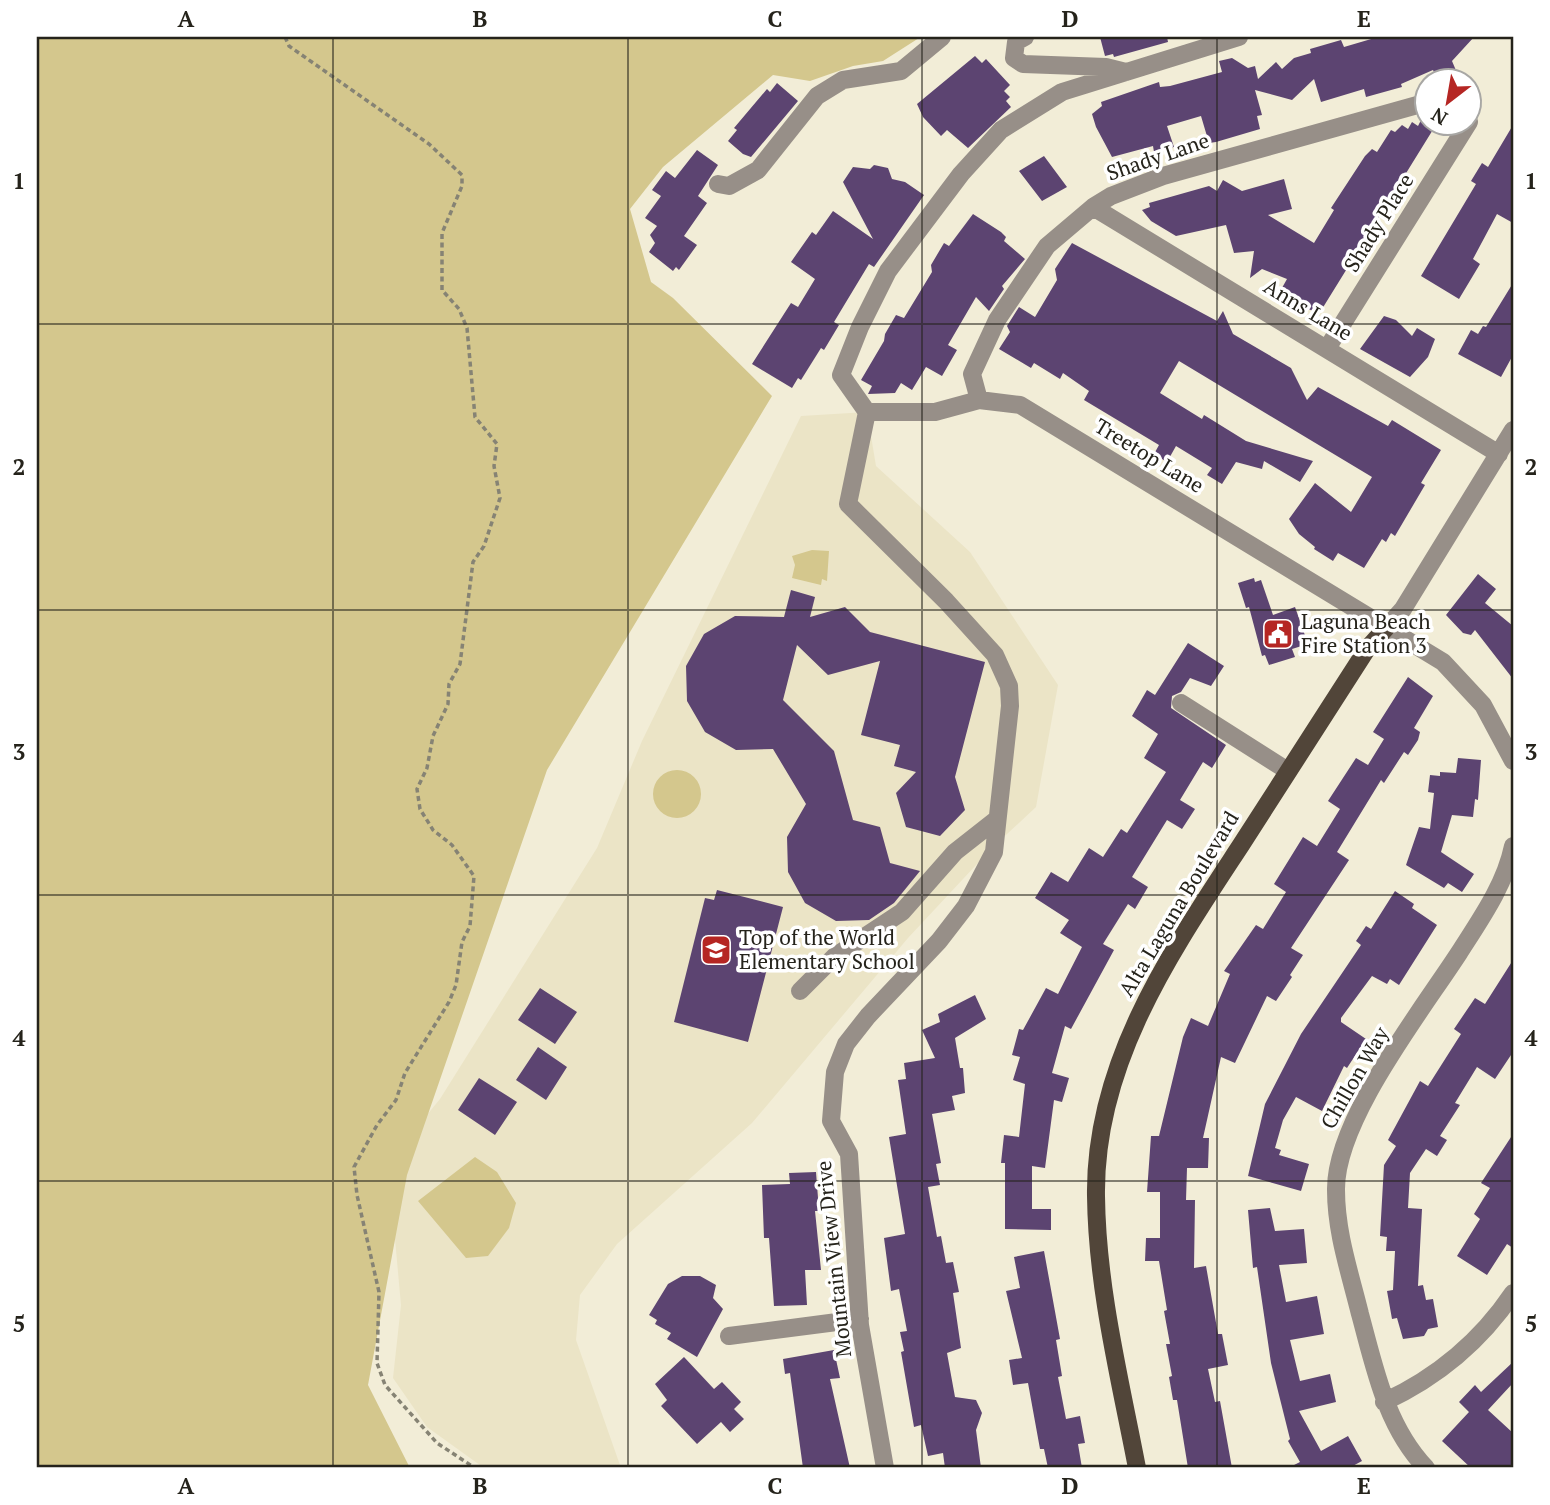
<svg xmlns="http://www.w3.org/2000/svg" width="1550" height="1505" viewBox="0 0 1550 1505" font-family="'PT Serif',serif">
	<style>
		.built { fill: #ebe4c6 }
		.green { fill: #d4c78d }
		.building { fill: #5c4471 }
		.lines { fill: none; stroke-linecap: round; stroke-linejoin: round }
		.path { stroke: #868374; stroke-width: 3.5; stroke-dasharray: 5 3.5; stroke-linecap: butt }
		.minor { stroke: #978f88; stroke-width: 18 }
		.major { stroke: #514539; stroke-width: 18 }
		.grid { fill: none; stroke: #25231b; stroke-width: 2; stroke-opacity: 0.55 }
		.labels { text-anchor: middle; stroke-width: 7; stroke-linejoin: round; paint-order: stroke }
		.street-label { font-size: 21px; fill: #25231b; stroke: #fff }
		.poi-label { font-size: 21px; fill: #25231b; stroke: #fff; text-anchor: start }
		.neatline { fill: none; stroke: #25231b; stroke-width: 2.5 }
		.grid-label { font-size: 23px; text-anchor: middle; font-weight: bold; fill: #25231b }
	</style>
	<rect width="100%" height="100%" fill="#f2edd7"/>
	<!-- built -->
	<path class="built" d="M867 412 876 466 970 552 1058 685 1036 807 991 849 908 938 752 1123 617 1244 580 1295 576 1340 621 1468H484L427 1427 393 1378 401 1305 394 1228 403 1144 440 1099 597 848 642 741 801 416Z"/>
	<!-- green -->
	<path class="green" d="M37 37 919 38 883 61 853 66 810 81 773 75 663 167 630 209 651 282 673 298 772 396 547 770 407 1175 368 1385 410 1468H37Z
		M812 550 829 551 827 581 822 579 821 585 792 578 795 565 792 556Z
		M653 794a24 24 0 1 1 48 0a24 24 0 1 1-48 0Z
		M475 1157 497 1172 516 1203 509 1228 488 1256 466 1258 418 1201Z"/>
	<!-- building -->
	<path class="building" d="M1100 37H1167L1168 42 1114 57 1113 54 1105 56Z
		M1378 37H1474L1452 61 1460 80H1438L1433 70 1401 84 1402 87 1366 97 1364 89 1321 102 1314 79 1292 100 1255 90 1262 115 1257 116 1260 129 1216 142 1209 143 1201 116 1167 126 1174 147 1154 152 1153 146 1112 157 1096 127 1092 114 1102 106 1101 102 1159 82 1160 87 1170 86 1222 72 1219 61 1232 58 1248 68 1255 66 1258 79 1276 62 1282 69 1294 58 1311 53 1310 49 1341 40 1344 47Z
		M975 56 982 63 986 59 1010 85 1004 91 1010 97 1006 101 1011 107 968 148 947 130 941 136 923 117 917 104Z
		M777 83 798 101 751 157 743 154 728 141 737 130 734 128 767 89 770 92Z
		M1421 120 1434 128 1322 309 1319 307 1316 313 1307 308 1305 311 1278 295 1287 279 1262 269 1250 278 1254 251 1234 253 1226 225 1176 236 1151 221 1142 210 1150 207 1149 203 1209 186 1217 191 1223 180 1242 191 1284 179 1292 209 1268 215 1314 243 1334 210 1331 208 1365 156 1372 149 1377 152 1391 130 1395 132 1402 125 1408 129 1412 122 1418 126Z
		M1513 125V223L1497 214 1473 259 1480 264 1459 299 1421 276 1476 184 1471 181 1482 163 1488 167Z
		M697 150 718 165 698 196 707 203 684 236 697 245 679 270 676 267 673 271 649 252 655 243 650 235 657 226 645 218 661 196 652 190 666 171 675 178Z
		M1044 156 1067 187 1042 201 1019 171Z
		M874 165 888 168 892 179 905 182 924 195 874 267 869 264 834 322 839 325 824 350 821 348 801 380 798 378 792 388 752 364 791 303 798 307 815 279 791 262 812 232 816 235 833 211 873 239 843 182 853 167 870 169Z
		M973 214 1001 232 1006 237 1004 241 1025 259 1002 286 1004 289 989 311 976 297 948 345 957 350 942 376 926 367 912 390 901 383 895 393 868 394 872 386 861 380 884 341 885 334 896 315 904 318 932 272 931 265 944 243 949 246Z
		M1072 243 1217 321 1223 311 1233 334 1291 368 1307 400 1318 387 1388 426 1392 420 1441 450 1421 483 1425 485 1395 536 1391 533 1386 542 1382 539 1364 568 1338 553 1333 561 1314 549 1315 547 1299 534 1289 519 1315 483 1351 512 1372 477 1179 361 1160 393 1202 419 1204 415 1246 441 1313 461 1300 482 1264 461 1262 469 1236 462 1222 484 1207 475 1212 468 1176 446 1167 462 1154 454 1159 445 1084 400 1089 391 1063 373 1060 379 1034 363 1031 368 999 349 1010 332 1007 326 1019 307 1035 317 1057 280 1055 269Z
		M1513 283V355L1501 377 1458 354 1471 330 1478 334 1483 326 1486 327Z
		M1384 316 1396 320 1412 336 1417 328 1435 339 1428 357 1410 377 1360 349Z
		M1478 574 1496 589 1485 603 1513 626V679L1475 630 1471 635 1463 633 1446 615Z
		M1254 578 1255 582 1261 580 1273 615 1295 607 1308 644 1292 649 1295 657 1269 665 1265 655 1262 656 1249 607 1246 608 1238 583Z
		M791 590 815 597 810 617 845 607 870 632 985 662 955 777 965 810 940 836 906 827 896 793 916 772 894 766 900 745 861 735 880 661 828 675 797 645 783 700 834 751 853 820 880 827 890 863 920 871 894 903 869 920 836 921 805 903 788 872 787 837 806 804 773 749 736 750 705 732 687 701 686 666 704 634 735 616 784 617Z
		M1188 643 1224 666 1211 686 1190 678 1181 692 1172 696 1171 708 1226 745 1212 768 1203 762 1180 800 1195 809 1182 829 1167 820 1132 877 1148 887 1135 909 1128 904 1103 944 1114 950 1071 1029 1065 1026 1052 1073 1069 1078 1062 1102 1054 1100 1045 1168 1032 1166V1209H1051V1230L1005 1229V1163H1001L1004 1135 1019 1137 1025 1084 1013 1080 1020 1057 1012 1055 1019 1029 1023 1030 1046 988 1058 994 1082 947 1060 933 1069 920 1035 898 1051 872 1068 882 1089 848 1103 857 1121 829 1127 833 1166 772 1144 758 1158 734 1132 716 1147 690 1155 695Z
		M1408 677 1433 696 1414 728 1420 732 1418 740 1408 755 1404 752 1384 783 1381 780 1337 852 1349 860 1291 948 1303 955 1290 975 1292 977 1276 1001 1267 996 1235 1063 1221 1057 1203 1138H1209L1208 1168H1187L1186 1200H1195L1194 1268 1206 1266 1218 1334H1222L1228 1365 1208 1369 1215 1402 1220 1401 1232 1468H1188L1177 1400H1173L1169 1377 1172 1376 1166 1344H1170L1164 1311 1167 1310 1159 1261H1145L1146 1238H1160V1192H1147L1151 1136H1159L1183 1037 1191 1018 1208 1026 1230 974 1224 971 1256 925 1263 929 1286 892 1274 884 1303 837 1317 846 1340 809 1328 801 1356 758 1368 765 1384 739 1373 732Z
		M1458 758 1481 760 1478 800 1475 799 1473 817 1452 815 1441 852 1474 874 1462 892 1448 883 1444 888 1406 865 1419 827 1430 829 1434 793 1428 792 1430 775 1440 776V772L1456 773Z
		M717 890 783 907 748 1042 674 1022 705 898 714 900Z
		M1395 891 1414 904 1412 908 1437 925 1399 985 1390 979 1387 984 1372 976 1341 1018V1022L1366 1039 1347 1068 1344 1066 1322 1111 1296 1097 1283 1120 1275 1148 1281 1150 1279 1155 1309 1164 1301 1191 1248 1176 1265 1104 1301 1034 1361 945 1356 941 1366 926 1371 929Z
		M1513 960V1052L1495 1079 1477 1067 1455 1103 1460 1105 1440 1136 1447 1140 1437 1156 1426 1149 1410 1173 1408 1208 1422 1209 1418 1286 1423 1285 1426 1300 1433 1299 1438 1327 1428 1329 1424 1336 1403 1339 1397 1318 1392 1319 1387 1291 1393 1290 1395 1251H1386L1387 1237 1380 1236 1384 1165 1396 1146 1388 1140 1420 1081 1428 1086 1461 1034 1454 1029 1475 998 1485 1004Z
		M540 988 577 1012 555 1044 518 1020Z
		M975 995 986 1019 955 1038 960 1068H963L965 1093 952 1096 955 1110 932 1114 941 1163 936 1164 940 1185 928 1187 937 1237 941 1236 946 1263 953 1262 959 1292 953 1293 961 1348 947 1353 955 1397 976 1400 982 1413 976 1430 981 1468H945L943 1453 928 1456 921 1425 914 1427 901 1352 904 1351 900 1332 907 1331 899 1289 891 1291 884 1238 905 1234 889 1137 906 1134 898 1080 906 1079 904 1063 935 1058 922 1030 940 1022 938 1014Z
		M538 1047 567 1067 546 1100 516 1080Z
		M479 1078 517 1102 495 1135 458 1110Z
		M1513 1134V1248L1507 1244 1487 1275 1457 1256 1480 1219 1474 1214 1490 1188 1481 1183Z
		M816 1172 819 1211H815L821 1270H805L807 1305 774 1306 769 1238H764L762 1185 790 1184 789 1173Z
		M1270 1208 1275 1231 1304 1229 1307 1263 1279 1265 1286 1302 1317 1296 1324 1334 1290 1340 1300 1381 1330 1374 1336 1402 1299 1411 1321 1451 1348 1436 1362 1461 1349 1468H1288L1300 1462 1288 1441 1290 1439 1271 1363 1257 1267 1253 1268 1248 1210Z
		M1044 1251 1060 1339 1056 1340 1062 1376 1058 1377 1066 1419 1080 1416 1085 1443 1078 1444 1082 1468H1048L1044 1449H1040L1028 1383 1013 1385 1009 1360 1022 1358 1006 1291 1020 1288 1014 1257Z
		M682 1276H700L716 1285 713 1298 723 1309 697 1357 667 1339 671 1333 655 1324 657 1320 649 1315 668 1284Z
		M834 1350 840 1378 830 1379 850 1468H803L790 1373 785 1374 783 1359Z
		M684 1357 714 1389 722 1382 741 1402 734 1409 744 1419 730 1432 721 1422 697 1444 661 1406 667 1400 655 1384Z
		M1513 1362V1383L1488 1410 1513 1433V1468H1471L1442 1441 1469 1412 1459 1402 1475 1385 1481 1392Z"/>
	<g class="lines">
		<!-- path -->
		<path class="path" d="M285 37 289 46 429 144 462 175V186L442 233V290L459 309 467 328 475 417 497 444 494 466 500 498 484 546 473 562 460 664 449 684 448 704 433 736 427 768 417 789 420 809 433 830 452 845 474 876 470 926 462 942 456 985 449 1002 405 1073 396 1100 377 1125 354 1167 357 1195 379 1292 377 1363 385 1385 437 1443 475 1468"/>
		<!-- minor -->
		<path class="minor" d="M1025 37 1016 42 1014 58 1023 64 1106 67 1126 72
			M718 184 729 186 758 170 817 96 843 80 901 71 942 37
			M1093 207 1499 454
			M1328 347 1469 122
			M979 400 972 374 997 320 1047 246 1093 207 1111 196 1163 176 1428 102
			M867 412 848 504 946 601 995 655 1009 686 1010 706 994 852 966 906 939 941 868 1016 846 1044 835 1072 831 1121 849 1154 860 1325 885 1468
			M867 412H935L979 400 1020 405 1443 662 1483 705 1513 761
			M867 412 841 375 860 327 888 271 961 174 1001 130 1062 92 1239 37
			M1386 628 1403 609 1513 430
			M1181 703 1288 771
			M800 991 834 957 902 912 955 852 997 819
			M729 1336 860 1319
			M1384 1402C1438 1377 1480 1342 1513 1293
			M1426 1468C1386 1426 1375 1369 1360 1314 1350 1273 1336 1233 1336 1190 1335 1121 1420 1013 1459 953 1480 920 1505 885 1513 846"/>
		<!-- major -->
		<path class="major" d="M1137 1468C1120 1379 1097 1288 1096 1196 1094 1063 1171 952 1241 845 1283 779 1325 714 1367 649L1386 628"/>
	</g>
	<!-- grid -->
	<path class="grid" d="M333 37V1468M628 37V1468M922 37V1468M1217 37V1468M37 324H1513M37 610H1513M37 895H1513M37 1181H1513"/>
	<!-- icons -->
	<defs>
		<g id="civic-square" transform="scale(1.575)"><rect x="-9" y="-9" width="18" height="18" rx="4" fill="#b52623" stroke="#fff"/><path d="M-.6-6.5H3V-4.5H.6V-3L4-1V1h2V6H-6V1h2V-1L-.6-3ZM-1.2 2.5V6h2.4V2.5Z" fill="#fff"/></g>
		<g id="school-square" transform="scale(1.575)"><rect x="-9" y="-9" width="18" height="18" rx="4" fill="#b52623" stroke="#fff"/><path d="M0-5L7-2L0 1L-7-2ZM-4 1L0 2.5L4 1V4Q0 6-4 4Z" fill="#fff"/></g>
	</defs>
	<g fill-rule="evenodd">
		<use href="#civic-square" x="1278" y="634"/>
		<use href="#school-square" x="716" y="950"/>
	</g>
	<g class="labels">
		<!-- street labels -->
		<g class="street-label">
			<text transform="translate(1158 157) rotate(-19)" y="7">Shady Lane</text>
			<text transform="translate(1379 223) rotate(-58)" y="7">Shady Place</text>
			<text transform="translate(1308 310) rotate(31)" y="7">Anns Lane</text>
			<text transform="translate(1149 456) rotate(31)" y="7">Treetop Lane</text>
			<text transform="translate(1179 904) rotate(-59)" y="7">Alta Laguna Boulevard</text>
			<text transform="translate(1355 1078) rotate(-60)" y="7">Chillon Way</text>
			<text transform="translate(834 1259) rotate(-96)" y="7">Mountain View Drive</text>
		</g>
		<!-- poi labels -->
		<g class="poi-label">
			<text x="1301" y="629">Laguna Beach<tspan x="1301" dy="24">Fire Station 3</tspan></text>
			<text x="739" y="945">Top of the World<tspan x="739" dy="24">Elementary School</tspan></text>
		</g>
	</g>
	<!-- border -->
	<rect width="1550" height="1505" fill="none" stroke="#ffffff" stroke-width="77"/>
	<!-- north arrow -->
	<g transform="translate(1448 102) rotate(211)"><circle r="33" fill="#ffffff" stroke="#a8a7a4" stroke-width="2"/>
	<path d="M0-5L12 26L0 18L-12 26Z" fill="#b52623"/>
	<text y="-10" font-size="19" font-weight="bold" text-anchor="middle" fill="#25231b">N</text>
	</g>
	<rect x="38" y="38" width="1474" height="1428" class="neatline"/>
	<g class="grid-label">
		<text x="186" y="27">A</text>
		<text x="480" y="27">B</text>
		<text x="775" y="27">C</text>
		<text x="1070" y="27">D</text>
		<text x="1364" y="27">E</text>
		<text x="19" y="189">1</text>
		<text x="1531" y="189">1</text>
		<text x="19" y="475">2</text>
		<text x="1531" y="475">2</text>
		<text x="19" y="760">3</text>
		<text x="1531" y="760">3</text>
		<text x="19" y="1046">4</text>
		<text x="1531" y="1046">4</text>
		<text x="19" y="1332">5</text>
		<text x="1531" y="1332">5</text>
		<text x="186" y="1494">A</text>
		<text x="480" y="1494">B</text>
		<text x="775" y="1494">C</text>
		<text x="1070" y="1494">D</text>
		<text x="1364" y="1494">E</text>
	</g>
</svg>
